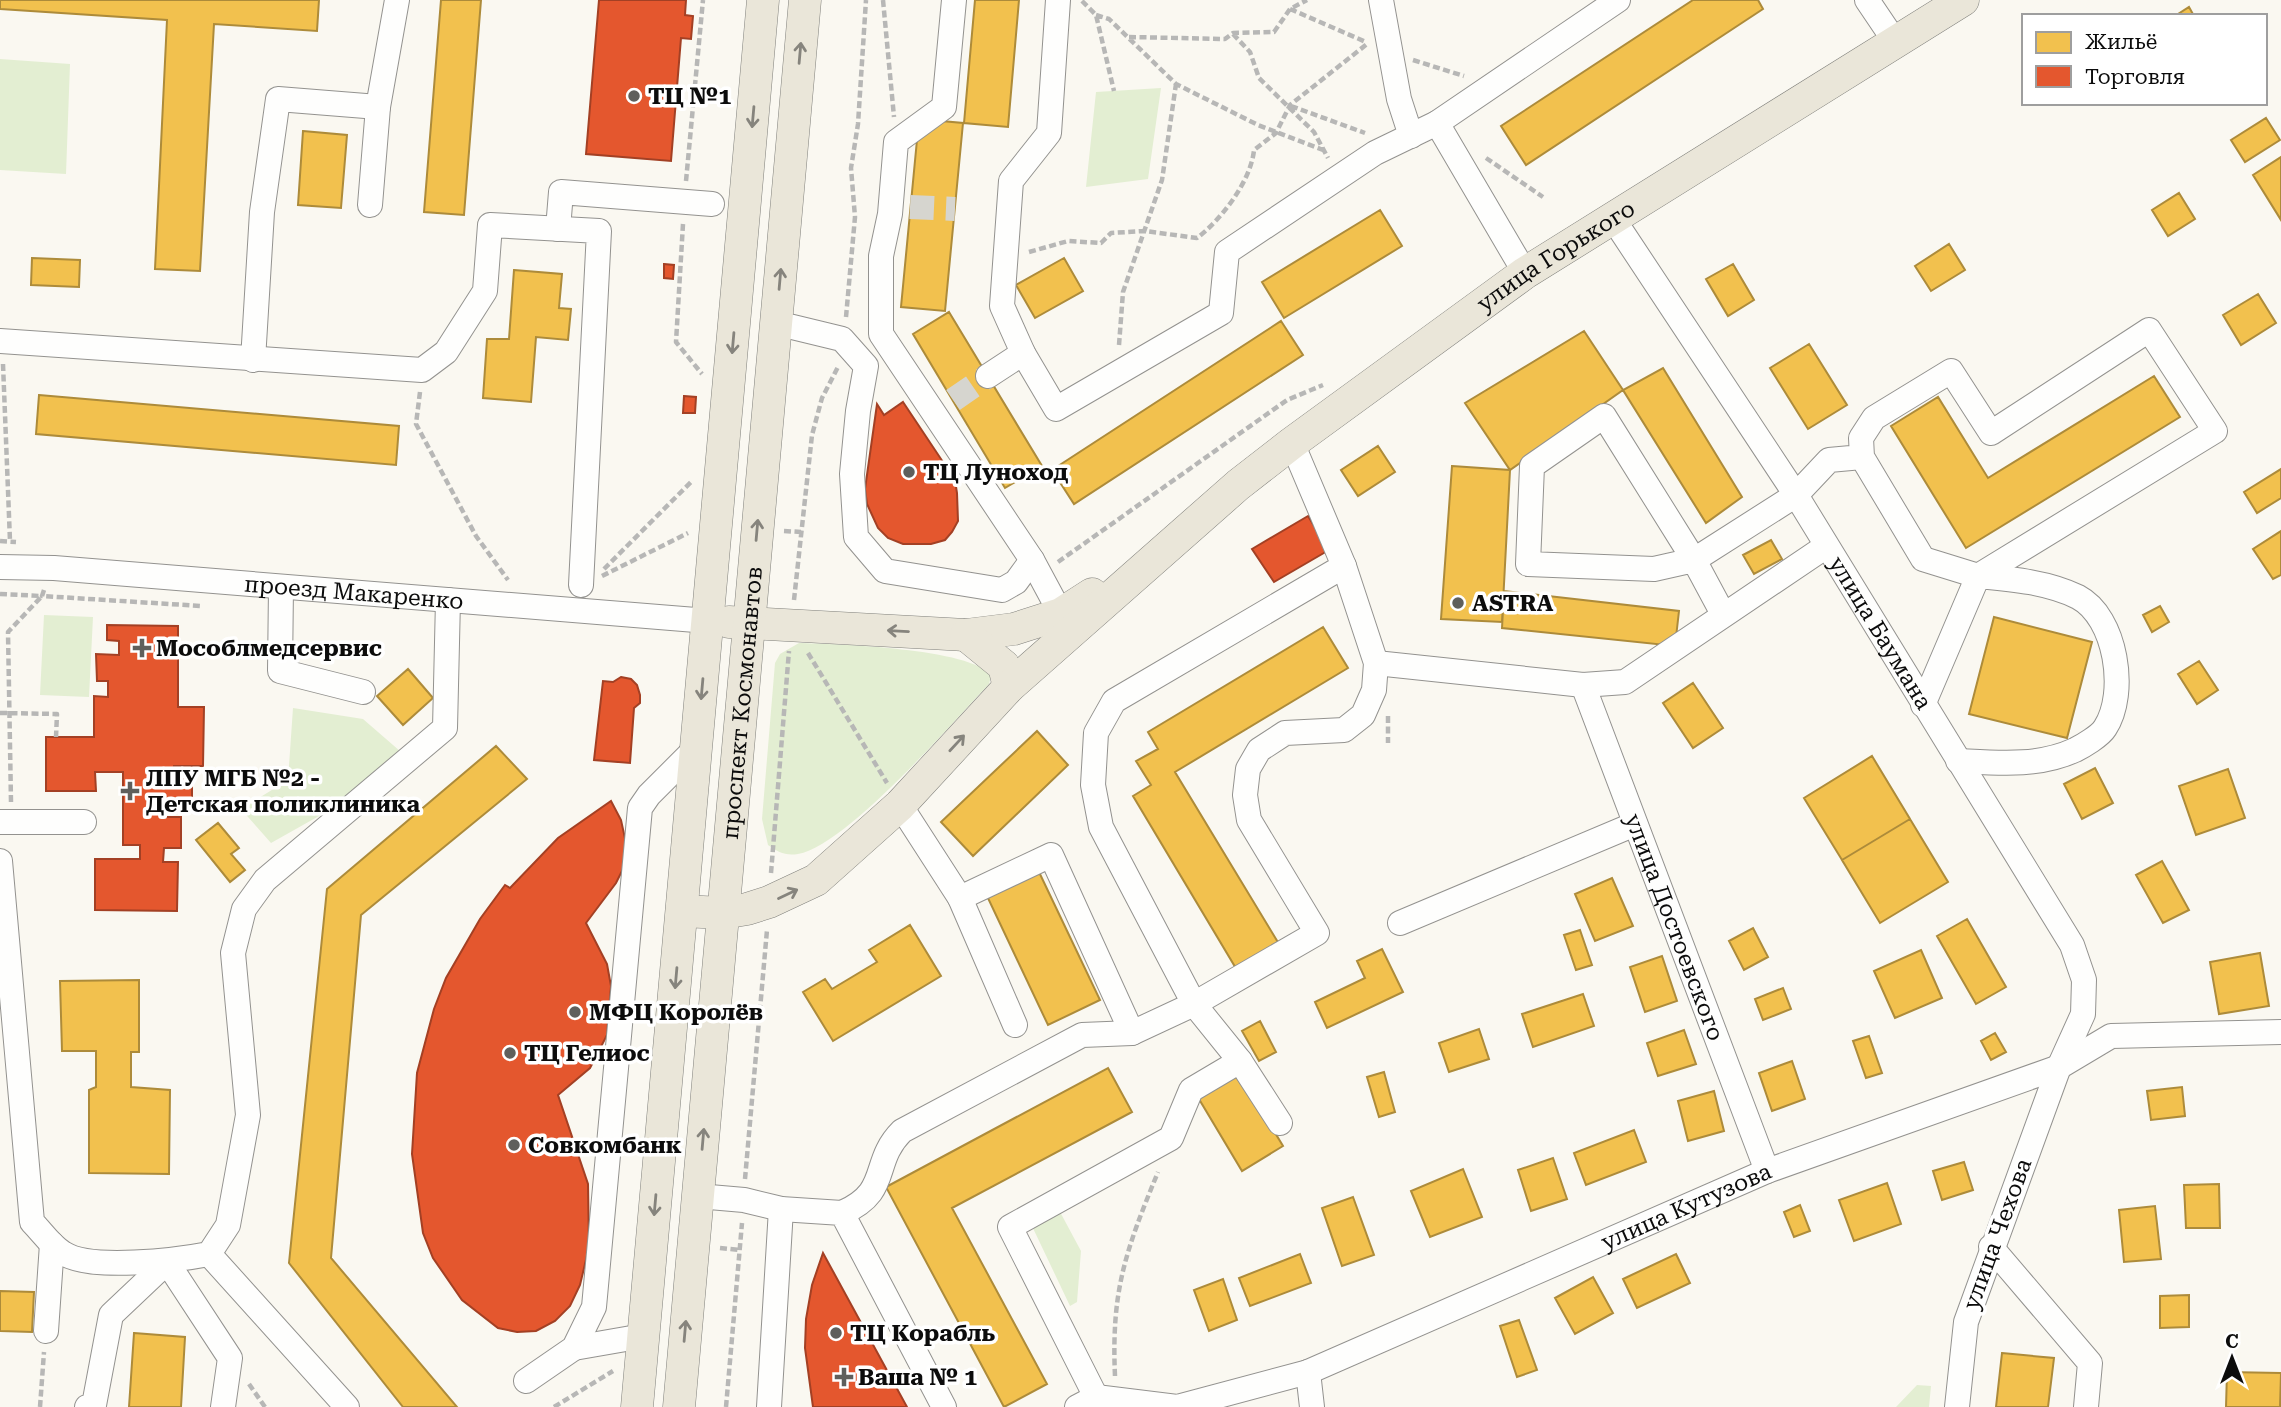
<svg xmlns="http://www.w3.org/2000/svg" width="2281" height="1407" viewBox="0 0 2281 1407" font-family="'Roboto Serif',serif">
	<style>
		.green { fill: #e3eed2 }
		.homes { fill: #f2c14e; stroke: #ad8b3a; stroke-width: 2 }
		.shops { fill: #e4572e; stroke: #a34024; stroke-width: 2 }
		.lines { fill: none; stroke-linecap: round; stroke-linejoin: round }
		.minor-tunnel { stroke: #d6d5cf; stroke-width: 24; stroke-dasharray: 24 12; stroke-linecap: butt }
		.minor-casing { stroke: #93928f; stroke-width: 26 }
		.major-casing { stroke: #80807c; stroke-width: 33 }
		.path { stroke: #b7b7b6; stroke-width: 4.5; stroke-dasharray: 7 3.5; stroke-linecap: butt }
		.minor { stroke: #fefefd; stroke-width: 24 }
		.major { stroke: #eae6d9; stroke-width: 32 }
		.oneway { stroke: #86847d }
		.poi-dot { fill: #5f5f5c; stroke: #fff; stroke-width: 2.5 }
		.labels { text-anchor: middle; stroke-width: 7; stroke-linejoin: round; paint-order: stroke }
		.poi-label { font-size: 23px; font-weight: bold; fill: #0c0c0c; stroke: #fff; text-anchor: start }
		.street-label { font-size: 23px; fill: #0c0c0c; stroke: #fff }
	</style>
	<rect width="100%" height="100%" fill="#faf8f1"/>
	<!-- green -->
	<path class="green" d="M0 59 70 64 66 174 0 170Z
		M1161 88 1148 179 1086 187 1096 92Z
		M44 615 93 617 89 697 40 695Z
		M799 643C834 644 973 648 991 676L989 684C952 723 846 846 798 854 785 856 778 852 768 845L762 819 775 663 780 654Z
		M293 708 363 719 408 758 335 807 271 843 241 809 288 780Z
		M1059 1210 1081 1251 1077 1302 1070 1306 1031 1224Z
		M1917 1385 1931 1386 1929 1407H1896Z"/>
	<!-- homes -->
	<path class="homes" d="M0 0H319L317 31 214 24 200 271 155 269 167 20 0 9Z
		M441 0H481L464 215 424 212Z
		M975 0H1019L1008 127 964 123Z
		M1693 0H1758L1763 9 1526 165 1501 126Z
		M2189 7 2194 16H2175Z
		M2266 118 2280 140 2245 162 2231 140Z
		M919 119 963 123 945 311 901 307Z
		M303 131 347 135 341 208 298 205Z
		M2281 157V220L2253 175Z
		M2179 193 2195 219 2168 236 2152 210Z
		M1380 210 1402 246 1284 318 1262 282Z
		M1949 244 1965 270 1931 291 1915 266Z
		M32 258 80 260 79 287 31 285Z
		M1064 258 1083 291 1035 318 1016 285Z
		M1733 264 1754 300 1728 316 1706 279Z
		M514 270 562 274 559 308 571 309 568 340 536 337 531 402 483 398 487 339H509Z
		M2258 294 2276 323 2241 345 2223 315Z
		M949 312 1042 466 1005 488 913 334Z
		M1281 321 1303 355 1074 504 1052 470Z
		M1584 331 1623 390 1510 470 1465 403Z
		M1809 344 1847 405 1808 429 1770 368Z
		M1663 368 1742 497 1706 523 1623 390Z
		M2154 376 2180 417 1966 548 1891 426 1938 397 1988 478Z
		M39 395 399 426 396 465 36 434Z
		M1378 446 1395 472 1358 496 1341 470Z
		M1452 466 1510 470 1502 622 1441 619Z
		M2281 469V498L2257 513 2244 492Z
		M2281 531V575L2273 579 2253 549Z
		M1771 540 1782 559 1754 574 1743 555Z
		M1504 591 1679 611 1675 646 1502 628Z
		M2160 606 2169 622 2152 632 2143 615Z
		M1994 617 2092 642 2067 738 1969 714Z
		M1323 627 1348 668 1175 772 1279 944 1237 970 1133 796 1151 785 1136 761 1158 749 1148 732Z
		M2199 661 2218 690 2197 704 2178 674Z
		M408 669 433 698 403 725 377 696Z
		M1693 683 1723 728 1693 748 1663 703Z
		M1037 731 1068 765 973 856 941 822Z
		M496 746 527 779 361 915 331 1258 457 1407H403L289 1263 327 889Z
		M1872 756 1910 819 1842 860 1804 798Z
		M2095 768 2113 803 2082 819 2064 784Z
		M2228 769 2245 818 2196 835 2179 786Z
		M1910 819 1948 882 1880 923 1842 860Z
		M218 823 239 848 231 854 245 870 230 882 196 840Z
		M2162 861 2189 910 2163 923 2136 875Z
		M1039 872 1100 1000 1048 1025 987 896Z
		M1612 878 1633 926 1595 941 1575 894Z
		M1967 919 2006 987 1976 1004 1937 936Z
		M910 925 941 976 833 1041 803 992 825 979 832 989 877 962 869 950Z
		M1753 928 1768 957 1744 970 1729 941Z
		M1580 930 1592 965 1576 970 1564 935Z
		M1382 949 1403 992 1327 1028 1315 1002 1365 978 1357 961Z
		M1921 950 1942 998 1895 1018 1874 971Z
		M2260 953 2269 1006 2219 1014 2210 962Z
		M1662 956 1677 1001 1645 1012 1630 967Z
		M139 980V1052H131V1087L170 1090 169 1174 89 1173V1090L96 1087V1051H62L60 981Z
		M1783 988 1791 1009 1763 1020 1755 999Z
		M1583 994 1594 1026 1533 1047 1522 1014Z
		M1260 1021 1276 1052 1259 1061 1242 1031Z
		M1479 1029 1489 1059 1449 1072 1439 1043Z
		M1684 1030 1696 1064 1658 1076 1647 1043Z
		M1995 1033 2006 1052 1991 1060 1981 1041Z
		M1869 1036 1882 1073 1866 1078 1853 1041Z
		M1792 1061 1805 1099 1772 1111 1759 1073Z
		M1108 1068 1132 1112 952 1208 1047 1384 1004 1407 886 1187Z
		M1237 1070 1283 1146 1242 1171 1196 1094Z
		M1384 1072 1395 1112 1379 1117 1367 1077Z
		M2182 1087 2185 1116 2151 1120 2147 1091Z
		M1714 1091 1724 1131 1688 1141 1678 1101Z
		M1634 1130 1646 1162 1586 1185 1574 1153Z
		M1553 1158 1567 1199 1531 1211 1518 1170Z
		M1964 1162 1973 1190 1942 1200 1933 1171Z
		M1463 1169 1482 1217 1430 1237 1411 1191Z
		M1887 1183 1901 1224 1854 1241 1839 1200Z
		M2219 1184 2220 1228H2186L2184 1185Z
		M1353 1197 1374 1255 1342 1266 1322 1208Z
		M1800 1205 1810 1231 1794 1237 1784 1212Z
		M2155 1206 2161 1259 2124 1262 2119 1210Z
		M1300 1254 1311 1283 1250 1306 1239 1278Z
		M1676 1254 1690 1283 1637 1308 1623 1279Z
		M1593 1277 1613 1313 1575 1334 1555 1298Z
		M1223 1279 1237 1320 1209 1331 1194 1290Z
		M0 1291 34 1292 32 1332 0 1331Z
		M2189 1295V1327L2160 1328V1296Z
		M1519 1320 1537 1370 1517 1377 1500 1326Z
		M134 1333 185 1337 181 1407H129Z
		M2002 1353 2054 1358 2048 1407H1996Z
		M2227 1372 2281 1373 2280 1407H2226Z"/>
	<!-- shops -->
	<path class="shops" d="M599 0H686L685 15 693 16 691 39 681 38 671 161 586 154Z
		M664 264 674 265 673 279 664 278Z
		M684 396 696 397 695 413H683Z
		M903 402 955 480 957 493 958 521 952 532 945 540 931 544H903L888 538 878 528 867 504 865 489 877 404 884 415Z
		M1308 516 1329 550 1274 582 1252 549Z
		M107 625 178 626V707H204L203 766H174V779L192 780V807H163V817H181V848H164L163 862H178L177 911 95 910V859H140V845H123V772H95L96 791H46V737H94V696L108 697V681H97L96 654 119 655V641L107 640Z
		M621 677 631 679 637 685 640 695V703L634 708 630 763 594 760 603 681 613 682Z
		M611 801 621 820 626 843 625 865 616 883 586 923 607 964 611 986 607 1035 590 1068 558 1095 588 1184 589 1247 580 1285 570 1306 555 1321 536 1331 517 1332 498 1328 462 1300 433 1258 423 1233 412 1154 417 1073 434 1009 446 978 480 919 505 885 510 888 558 838Z
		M823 1253 907 1407H813L805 1348 806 1319 812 1285Z"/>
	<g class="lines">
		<!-- minor-tunnel -->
		<path class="minor-tunnel" d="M910 207 955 209
			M953 400 988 376"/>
		<!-- minor casing -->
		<g class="minor-casing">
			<g id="minor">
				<path d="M954 0 944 107 896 142 890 214 881 256V334L1032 560 1061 614"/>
				<path d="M1058 0 1049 133 1011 181 1002 306 1023 353 1056 409 1221 313 1227 252 1375 153 1437 123 1525 273"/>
				<path d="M1381 0 1399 99 1411 136"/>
				<path d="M1867 0 1896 43"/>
				<path d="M1437 123 1618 0"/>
				<path d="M370 205 378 107 397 0"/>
				<path id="s1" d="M1612 217 1796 495 2072 945 2084 980 2083 1014 2059 1067 1966 1322 1957 1407"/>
				<path d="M558 229 561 192 712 204"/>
				<path d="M776 323 842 339 866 366 858 411 852 474 856 537 885 571 1002 590 1016 582 1032 560"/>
				<path d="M0 341 422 370 446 352 485 291 490 225 599 231 581 585"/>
				<path d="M253 360 262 212 278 99 378 107"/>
				<path d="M988 376 1023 353"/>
				<path id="s2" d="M0 567 54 568 708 621"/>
				<path d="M281 587 280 671 363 692"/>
				<path d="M1723 614 1694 560 1654 569 1528 564 1532 466 1604 416 1694 560 1796 495 1829 460 1862 457 1861 438 1874 418 1951 371 1991 433 2149 330 2215 431 1978 576 1923 559 1862 457"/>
				<path d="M1376 663 1583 685 1625 682 1825 547"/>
				<path id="s3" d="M1583 685 1767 1171"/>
				<path d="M1923 705 1978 576C2011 579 2048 582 2078 597 2116 617 2128 693 2105 728 2100 736 2083 746 2075 750 2038 767 1998 763 1958 761"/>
				<path d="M900 805 960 898 1051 855 1132 1033"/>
				<path d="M0 822H84"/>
				<path d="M0 861 32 1222C42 1232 51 1246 63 1253 90 1271 178 1260 209 1254L228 1225 248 1115 233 953 244 909 265 880 445 728 448 600"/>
				<path d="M960 898 1015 1025"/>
				<path d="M1400 923 1635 824"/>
				<path d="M1280 1123 1240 1061 1194 1004 1317 933 1249 820 1245 795 1248 769 1259 750 1285 733 1344 730 1363 715 1374 690 1376 663 1344 566"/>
				<path d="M698 1196 744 1200 781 1209 842 1213 944 1407"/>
				<path d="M842 1213C892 1191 870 1163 902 1131L1082 1035 1132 1033 1194 1004 1101 827 1093 785 1096 733 1114 701 1344 566 1292 443"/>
				<path d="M1991 1247 2090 1363 2086 1407"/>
				<path d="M209 1254 347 1407"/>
				<path d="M46 1331 52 1244"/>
				<path d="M574 1348 643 1336"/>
				<path d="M1308 1372 1312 1407"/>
				<path d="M526 1381 574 1348 594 1307 640 808 649 795 696 748"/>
				<path id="s4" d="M1096 1397 1177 1407 1308 1372 1767 1171 2059 1067 2111 1036 2281 1032"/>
				<path d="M1096 1397 1010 1227 1171 1138 1191 1090 1240 1061"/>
				<path d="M87 1407 94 1405 111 1315 167 1262 230 1358 223 1407"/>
				<path d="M769 1407 781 1209"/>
				<path d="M1077 1407 1096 1397"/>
			</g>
		</g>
		<!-- major casing -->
		<g class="major-casing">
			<g id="major">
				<path d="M729 622 966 635 1014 629 1061 614 1092 594"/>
				<path d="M966 635 1004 666 1009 687"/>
				<path id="s5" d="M682 911 723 913 747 909 769 902 816 880 900 805 1009 687 1238 485 1292 443 1525 273 1963 0"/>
				<path d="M637 1407 763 0"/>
				<path id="s6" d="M679 1407 805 0"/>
			</g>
		</g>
		<!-- path -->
		<path class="path" d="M883 0 894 117
			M1082 1 1096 15 1114 91
			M1290 9 1366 42
			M1096 15 1109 19 1176 84 1258 125 1323 150
			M1233 34 1250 52 1259 78 1314 132 1328 158
			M1129 37 1225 39 1233 33 1274 32 1290 9 1307 0
			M1413 60 1464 76
			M1291 106 1365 133
			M1486 158 1543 197
			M686 181 703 0
			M683 224 676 342 702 374
			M1029 252 1068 241 1101 243 1111 233 1145 231 1197 238C1221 220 1251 181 1254 150L1276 133 1290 105 1367 44
			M846 317 855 217 851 168 858 124 866 0
			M1119 345 1123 292 1162 180 1176 84
			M3 364 10 541
			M420 392 416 424 476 536 508 580
			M784 531 801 532
			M0 541 16 542
			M1058 562 1287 400 1323 385
			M604 569 692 481
			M602 576 688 533
			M44 590 42 596 201 606
			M0 594 41 596
			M794 600 812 435 822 398 838 367
			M808 653 887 783
			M0 713 57 714 56 737
			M1388 716V743
			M11 802 8 632 42 596
			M771 873 789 651
			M745 1179 767 930
			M720 1248 739 1250
			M1115 1376C1111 1290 1126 1250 1158 1172
			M249 1384 265 1407
			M40 1407 44 1352
			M554 1407 613 1371
			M726 1407 742 1223"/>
		<!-- minor -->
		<use href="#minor" class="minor"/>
		<!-- major -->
		<use href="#major" class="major"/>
	</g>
	<!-- one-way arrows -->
	<defs><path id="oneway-shaft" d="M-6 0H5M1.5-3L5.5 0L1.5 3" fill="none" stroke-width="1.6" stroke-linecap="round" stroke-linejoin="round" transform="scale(1.75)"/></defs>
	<g class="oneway">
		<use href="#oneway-shaft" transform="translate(800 53) rotate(-85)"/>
		<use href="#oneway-shaft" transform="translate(753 117) rotate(95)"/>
		<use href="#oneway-shaft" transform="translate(780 279) rotate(-85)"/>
		<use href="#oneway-shaft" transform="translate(733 343) rotate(95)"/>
		<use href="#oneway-shaft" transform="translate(757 530) rotate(-85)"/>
		<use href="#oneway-shaft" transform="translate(898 631) rotate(-177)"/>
		<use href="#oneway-shaft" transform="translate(702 689) rotate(95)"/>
		<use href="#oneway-shaft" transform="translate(957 743) rotate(-47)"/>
		<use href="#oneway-shaft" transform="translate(788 894) rotate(-25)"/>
		<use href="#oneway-shaft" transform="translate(676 978) rotate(95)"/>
		<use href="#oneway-shaft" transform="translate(703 1139) rotate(-85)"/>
		<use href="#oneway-shaft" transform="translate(655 1205) rotate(95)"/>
		<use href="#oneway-shaft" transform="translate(685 1331) rotate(-85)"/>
	</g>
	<!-- markers -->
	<g class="poi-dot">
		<circle cx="634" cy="96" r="7"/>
		<circle cx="909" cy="472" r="7"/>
		<circle cx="1458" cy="603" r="7"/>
		<path d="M138.5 637.5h7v7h7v7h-7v7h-7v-7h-7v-7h7z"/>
		<path d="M126.5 780.5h7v7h7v7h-7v7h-7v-7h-7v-7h7z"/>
		<circle cx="575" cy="1012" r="7"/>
		<circle cx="510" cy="1053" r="7"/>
		<circle cx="514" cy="1145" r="7"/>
		<circle cx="836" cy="1333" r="7"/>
		<path d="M840.5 1366.5h7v7h7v7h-7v7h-7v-7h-7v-7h7z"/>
	</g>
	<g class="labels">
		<!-- poi labels -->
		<g class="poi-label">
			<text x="648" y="104">ТЦ №1</text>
			<text x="923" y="480">ТЦ Луноход</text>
			<text x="1472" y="611">ASTRA</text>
			<text x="156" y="656">Мособлмедсервис</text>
			<text x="146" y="786">ЛПУ МГБ №2 -<tspan x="146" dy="26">Детская поликлиника</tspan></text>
			<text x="589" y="1020">МФЦ Королёв</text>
			<text x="524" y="1061">ТЦ Гелиос</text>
			<text x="528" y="1153">Совкомбанк</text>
			<text x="850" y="1341">ТЦ Корабль</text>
			<text x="858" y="1385">Ваша № 1</text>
		</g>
		<!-- street labels -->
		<g class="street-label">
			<text dy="8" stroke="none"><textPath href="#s5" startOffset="1111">улица Горького</textPath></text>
			<text dy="8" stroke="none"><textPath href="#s2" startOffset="355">проезд Макаренко</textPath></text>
			<text dy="8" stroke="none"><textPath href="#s1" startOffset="495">улица Баумана</textPath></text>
			<text dy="8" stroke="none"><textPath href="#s6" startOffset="707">проспект Космонавтов</textPath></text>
			<text dy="8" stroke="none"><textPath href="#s3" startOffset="259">улица Достоевского</textPath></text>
			<text dy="8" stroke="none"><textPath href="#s4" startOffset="630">улица Кутузова</textPath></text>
			<text transform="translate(1997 1234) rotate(-70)" y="8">улица Чехова</text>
		</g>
	</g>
	<!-- legend -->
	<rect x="2022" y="14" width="245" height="91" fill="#ffffff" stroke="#9e9e9e" stroke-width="2"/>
	<rect x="2036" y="32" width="35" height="21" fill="#f2c14e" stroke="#9e9e9e" stroke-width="2"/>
	<text x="2085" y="49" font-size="21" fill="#0c0c0c">Жильё</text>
	<rect x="2036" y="66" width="35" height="21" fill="#e4572e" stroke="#9e9e9e" stroke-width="2"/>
	<text x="2085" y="84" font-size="21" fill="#0c0c0c">Торговля</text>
	<!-- north arrow -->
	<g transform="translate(2232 1358)" stroke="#ffffff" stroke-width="5" paint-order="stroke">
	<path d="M0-5L12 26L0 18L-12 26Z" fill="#0c0c0c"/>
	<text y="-10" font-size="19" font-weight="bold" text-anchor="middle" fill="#0c0c0c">С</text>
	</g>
</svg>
